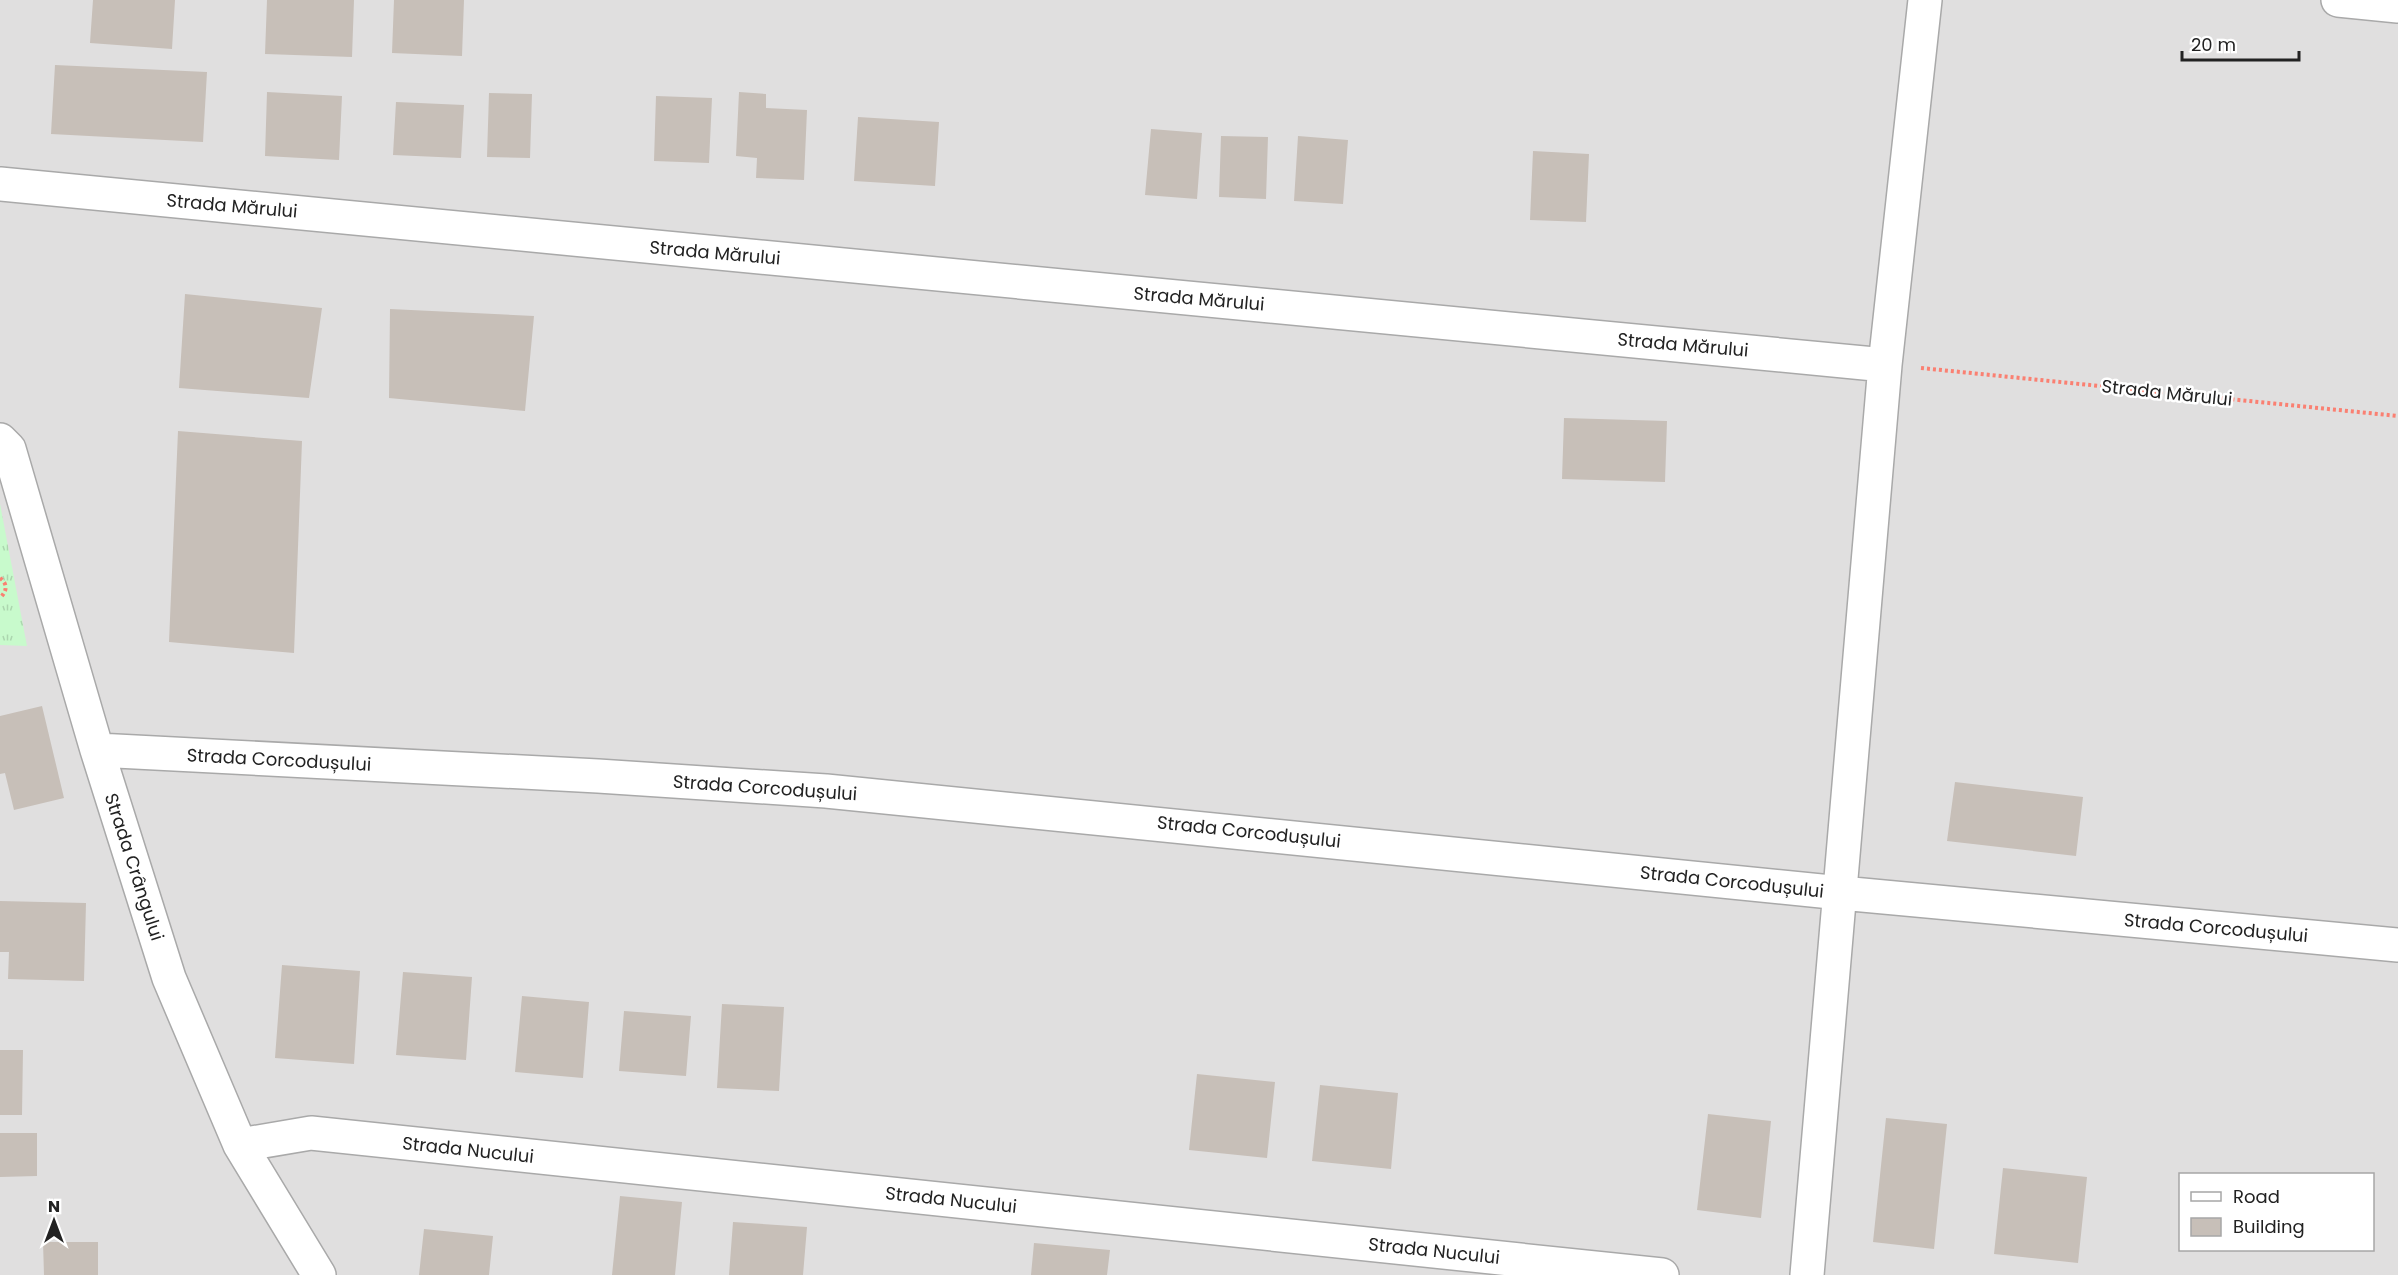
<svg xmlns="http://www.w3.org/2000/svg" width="2398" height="1275" viewBox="0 0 2398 1275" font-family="Poppins,sans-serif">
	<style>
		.residential { fill: #e0dfdf; fill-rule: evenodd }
		.park { fill: url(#park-tufts) }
		.building { fill: #c7bfb8 }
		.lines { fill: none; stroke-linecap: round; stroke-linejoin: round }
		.minor-casing { stroke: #a9a9a9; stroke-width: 36 }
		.path { stroke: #fa8072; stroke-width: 4; stroke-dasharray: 3 3; stroke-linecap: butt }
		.minor { stroke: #fff; stroke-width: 33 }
		.labels { text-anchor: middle; stroke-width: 5; stroke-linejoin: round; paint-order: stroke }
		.street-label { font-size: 18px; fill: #222; stroke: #fff }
	</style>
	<defs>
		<pattern id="park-tufts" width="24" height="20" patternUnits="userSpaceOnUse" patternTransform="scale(1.5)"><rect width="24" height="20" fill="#c8facc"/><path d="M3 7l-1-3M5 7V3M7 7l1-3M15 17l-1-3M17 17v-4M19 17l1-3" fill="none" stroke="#acd6af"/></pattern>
	</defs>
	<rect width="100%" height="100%" fill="#f2efe9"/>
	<!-- residential -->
	<path class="residential" d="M0 0H2398V1275H0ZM2180 1174H2372V1250H2180Z"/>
	<!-- park -->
	<path class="park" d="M0 504 27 646 0 645Z"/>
	<!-- building -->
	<path class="building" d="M93 0H175L172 49 90 43Z
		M267 0H354L352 57 265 54Z
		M394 0H464L462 56 392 53Z
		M55 65 207 72 203 142 51 134Z
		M267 92 342 96 339 160 265 156Z
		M739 92 766 94V108L807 110 804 180 756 178 757 158 736 156Z
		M489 93 532 94 530 158 487 157Z
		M656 96 712 98 709 163 654 161Z
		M396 102 464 105 461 158 393 155Z
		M858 117 939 122 935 186 854 181Z
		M1151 129 1202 133 1197 199 1145 195Z
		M1221 136 1268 137 1266 199 1219 197Z
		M1298 136 1348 140 1343 204 1294 201Z
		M1533 151 1589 154 1586 222 1530 220Z
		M185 294 322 308 309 398 179 388Z
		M390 309 534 316 525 411 389 398Z
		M1564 418 1667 421 1665 482 1562 479Z
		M178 431 302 441 294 653 169 642Z
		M42 706 64 798 14 810 5 773 0 774V716Z
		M1955 782 2083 797 2076 856 1947 841Z
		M0 901 86 903 84 981 8 979 9 952H0Z
		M282 965 360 971 354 1064 275 1058Z
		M403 972 472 977 466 1060 396 1055Z
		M522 996 589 1002 583 1078 515 1072Z
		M722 1004 784 1007 779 1091 717 1088Z
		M624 1011 691 1016 686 1076 619 1071Z
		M0 1050H23L22 1115H0Z
		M1197 1074 1275 1082 1267 1158 1189 1150Z
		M1320 1085 1398 1093 1391 1169 1312 1161Z
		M1708 1114 1771 1121 1761 1218 1697 1210Z
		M1886 1118 1947 1124 1934 1249 1873 1242Z
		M0 1133H37V1176L0 1177Z
		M2003 1168 2087 1177 2078 1263 1994 1254Z
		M620 1196 682 1202 675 1275H612Z
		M733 1222 807 1227 803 1275H729Z
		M424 1229 493 1236 489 1275H419Z
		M43 1242H98V1275H44Z
		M1034 1243 1110 1250 1107 1275H1031Z"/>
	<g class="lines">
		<!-- minor casing -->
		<g class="minor-casing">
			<path id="minor" d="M2338 0 2398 6
				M0 184 1885 365
				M0 440 9 449 97 750 169 978 240 1145 319 1275
				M97 750 598 776 826 791 1841 893 2398 945
				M240 1145 311 1133 1662 1275
				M1807 1275 1885 365 1925 0"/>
		</g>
		<!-- path -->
		<path class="path" d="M1921 368 2398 416
			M0 578C8 584 7 591 0 598"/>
		<!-- minor -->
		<use href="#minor" class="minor"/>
	</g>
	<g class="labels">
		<!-- street labels -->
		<g class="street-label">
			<text transform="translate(232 206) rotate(5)" y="6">Strada Mărului</text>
			<text transform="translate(715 253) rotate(5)" y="6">Strada Mărului</text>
			<text transform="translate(1199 299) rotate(5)" y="6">Strada Mărului</text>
			<text transform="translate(1683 345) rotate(5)" y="6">Strada Mărului</text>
			<text transform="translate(2167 393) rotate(6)" y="6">Strada Mărului</text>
			<text transform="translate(279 760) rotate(3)" y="6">Strada Corcodușului</text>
			<text transform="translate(765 788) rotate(4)" y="6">Strada Corcodușului</text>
			<text transform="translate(1249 832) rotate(6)" y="6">Strada Corcodușului</text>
			<text transform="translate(134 867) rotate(72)" y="6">Strada Crângului</text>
			<text transform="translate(1732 882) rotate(6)" y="6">Strada Corcodușului</text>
			<text transform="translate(2216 928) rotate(5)" y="6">Strada Corcodușului</text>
			<text transform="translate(468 1150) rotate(6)" y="6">Strada Nucului</text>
			<text transform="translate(951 1200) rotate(6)" y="6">Strada Nucului</text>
			<text transform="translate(1434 1251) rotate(6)" y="6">Strada Nucului</text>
		</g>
	</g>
	<!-- legend -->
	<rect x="2179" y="1173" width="195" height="78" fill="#ffffff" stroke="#a7a7a7" stroke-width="1.5"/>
	<rect x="2191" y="1192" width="30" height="9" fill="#ffffff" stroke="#a7a7a7" stroke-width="1.5"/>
	<text x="2233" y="1203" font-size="18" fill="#222222">Road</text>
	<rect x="2191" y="1218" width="30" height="18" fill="#c7bfb8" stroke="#a7a7a7" stroke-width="1.5"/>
	<text x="2233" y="1233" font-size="18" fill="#222222">Building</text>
	<!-- north arrow -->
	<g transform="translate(54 1221)" stroke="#ffffff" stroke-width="4.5" paint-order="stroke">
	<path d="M0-4.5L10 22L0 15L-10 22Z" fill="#222222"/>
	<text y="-9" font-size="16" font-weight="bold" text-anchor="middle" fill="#222222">N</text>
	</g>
	<!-- scale -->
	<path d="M2182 51v9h117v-9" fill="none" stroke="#222222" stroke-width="3"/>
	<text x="2191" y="51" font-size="18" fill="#222222" stroke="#ffffff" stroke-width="4.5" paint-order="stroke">20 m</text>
</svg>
